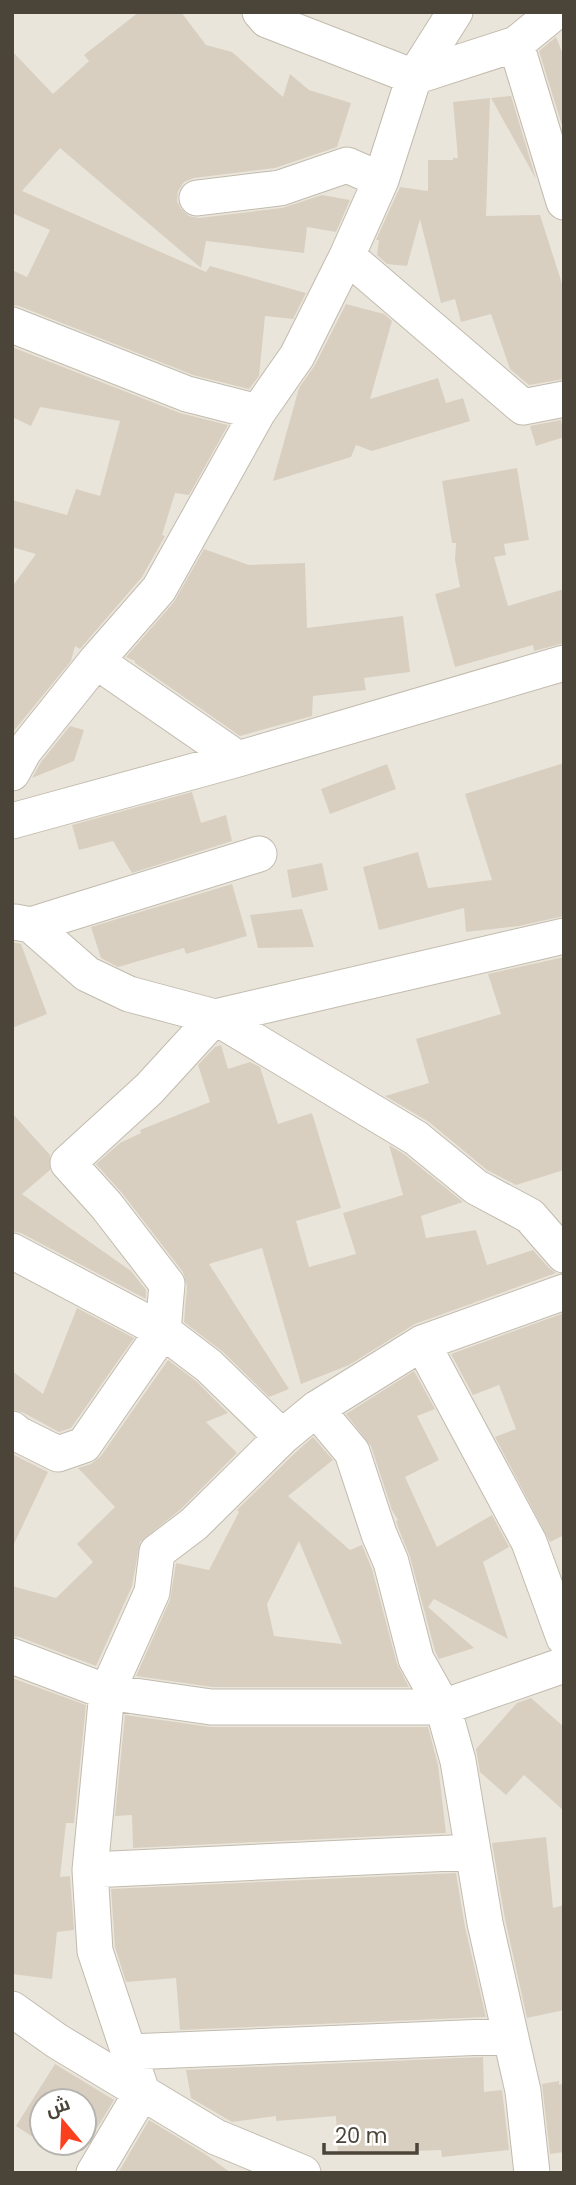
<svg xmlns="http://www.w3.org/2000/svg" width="576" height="2185" viewBox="0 0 576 2185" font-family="Poppins,Cairo,sans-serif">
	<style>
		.residential { fill: #eae5da; fill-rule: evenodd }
		.building { fill: #d8cfc1; fill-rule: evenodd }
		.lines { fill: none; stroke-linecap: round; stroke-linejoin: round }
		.minor-casing { stroke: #c2bbae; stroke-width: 37 }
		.minor { stroke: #fff; stroke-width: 35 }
	</style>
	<rect width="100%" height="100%" fill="#f6f3ec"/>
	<!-- residential -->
	<path class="residential" d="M12 12H564V2173H12ZM42 2101H84V2143H42Z"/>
	<!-- building -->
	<path class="building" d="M139 12H181L206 45 232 52 283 97 290 74 309 90 351 103 337 147 275 168 194 178 184 182 178 191 177 201 181 209 189 216 199 218 282 208 322 195 350 200 336 232 307 227 304 253 206 241 201 268 60 148 22 191 206 272 210 266 306 293 293 319 265 316 259 376 249 389 193 375 19 306 12 305V270L27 277 50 230 12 213V51L53 94 89 61 84 55Z
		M556 37 564 57V132L539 51Z
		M511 96 536 179 491 98Z
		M490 98 486 216 540 215 564 290V379L529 385 510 369 491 314 461 322 455 299 441 303 420 219 407 266 387 264 377 255 379 240H376L400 187 428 191V160H453V158H458L453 102Z
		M346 304 384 314 392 321 370 399 438 378 446 403 463 398 470 421 372 451 356 445 351 457 273 481 299 388 315 365Z
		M12 347 180 413 228 425 189 495 175 493 162 535 165 536 142 577 80 649 75 646 71 661 12 733V587L36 554 12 547V500L67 515 76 489 100 496 120 421 40 407 31 426 12 417Z
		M561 420 564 437 536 446 530 426Z
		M517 468 529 540 504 544 506 555 494 557 508 606 564 589V643L534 651 533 645 455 667 435 594 460 587 455 560 456 543H452L442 481Z
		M204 549 249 565 305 563 307 628 403 616 410 672 364 678 366 690 313 696 312 716 240 736 135 663V661L126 657 174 602Z
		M70 726 84 730 74 761 32 778 41 762Z
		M564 763V916L519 926 466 932 464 908 379 930 363 867 418 852 428 888 492 880 465 794Z
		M387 764 396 789 330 814 321 789Z
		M192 792 201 823 226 815 232 841 132 873 113 841 79 850 72 825Z
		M322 863 328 890 292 898 287 870Z
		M232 884 247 936 186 954 184 948 118 967 101 958 91 927Z
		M302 909 314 947 258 948 250 915Z
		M12 942 21 944 47 1014 12 1028Z
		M564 957V1170L516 1185 487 1170 429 1122 385 1096 429 1083 416 1039 501 1014 488 974Z
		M221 1045 228 1069 250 1062 260 1067 278 1124 312 1113 341 1208 296 1221 309 1267 356 1254 343 1213 403 1195 389 1145 404 1154 463 1202 421 1216 426 1238 476 1230 487 1265 533 1250 549 1268 556 1273 415 1324 349 1365 301 1384 262 1248 209 1264 289 1389 269 1397 223 1352 184 1322 187 1286 183 1272 122 1193 96 1164 120 1143 141 1133 140 1130 210 1102 198 1065 215 1047Z
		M12 1113 50 1155V1170L22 1194 131 1271 146 1290V1299L21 1233 12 1231Z
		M77 1308 134 1338 71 1428 59 1432 24 1413 12 1409V1371L43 1394Z
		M564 1313V1535L550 1542 495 1437 516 1429 499 1385 473 1395 451 1354Z
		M168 1360 196 1381 228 1413 206 1422 237 1453 181 1509 140 1542 132 1586 96 1666 19 1637 12 1636V1586L56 1598 93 1562 77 1544 115 1507 78 1468 91 1464 101 1456Z
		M414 1371 435 1409 417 1416 439 1460 405 1477 437 1547 492 1515 509 1547 483 1562 508 1639 434 1599 428 1607 474 1648 439 1659 435 1651 410 1557 398 1527 396 1521 398 1520 392 1510 371 1446 346 1414Z
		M313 1437 333 1460 288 1496 350 1550 362 1545 372 1569 397 1664 409 1687H212L136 1676 170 1600 176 1563 209 1570 239 1512 237 1510 296 1452ZM299 1541 342 1644 274 1636 267 1604Z
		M12 1454 48 1472 12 1548Z
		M12 1678 86 1705 74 1823H66L60 1877 70 1876 74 1930 57 1932 52 1979 12 1974Z
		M531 1698 564 1727V1811L524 1775 506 1795 480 1772 476 1749 517 1703Z
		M125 1715 211 1727H428L438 1765 446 1833 133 1848 132 1815 115 1816Z
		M546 1837 553 1908 564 1905V2010L527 2018 505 1919 492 1843Z
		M456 1873 465 1927 486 2017 180 2030 176 1978 126 1982 115 1947 111 1889Z
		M483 2057 484 2092 502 2090 509 2150 442 2157 441 2150 338 2154 336 2116 276 2121V2116L232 2122 191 2098 186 2070H183Z
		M55 2064 114 2100 83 2151 70 2143H84V2101H42V2143L16 2126Z
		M559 2081V2085L564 2083V2152L550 2154 542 2084Z
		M149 2120 205 2154 231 2173H118Z"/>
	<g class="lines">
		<!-- minor casing -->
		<g class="minor-casing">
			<path id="minor" d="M260 12 267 20 414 77 516 44 555 12
				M516 44 564 202
				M197 198 280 188 347 165 381 180
				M347 256 523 407 564 399
				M12 325 187 394 258 412
				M96 661 238 759
				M12 773 24 751 96 661 159 589 258 412 297 356 347 256 381 180 414 77 455 12
				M12 821 238 759 564 663
				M15 922 31 925 259 854
				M31 925 87 974 129 994 215 1017 564 936
				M12 1251 163 1331 209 1366 282 1437
				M422 1343 529 1542 564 1638
				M316 1409 352 1452 379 1534 391 1562 416 1659 443 1707 458 1761 485 1923 523 2091 532 2173
				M12 1429 18 1434 58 1454 84 1445 163 1331 167 1284 106 1205 68 1163 149 1089 215 1017 416 1138 476 1187 530 1216 564 1255
				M12 1656 107 1692 211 1707H443L564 1665
				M90 1870 473 1852
				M12 2009 57 2041 216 2137 303 2173
				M129 2052 510 2036
				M94 2173 142 2092 95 1951 90 1870 107 1692 152 1592 157 1552 194 1524 282 1437 316 1409 422 1343 564 1292"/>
		</g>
		<!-- minor -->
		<use href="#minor" class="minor"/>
	</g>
	<!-- border -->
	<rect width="576" height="2185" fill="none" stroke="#4b4439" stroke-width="28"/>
	<!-- north arrow -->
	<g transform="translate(63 2122) rotate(341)"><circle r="33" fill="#ffffff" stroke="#b7b4b0" stroke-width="2"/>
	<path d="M0-5L12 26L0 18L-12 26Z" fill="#fc3f1d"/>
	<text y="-10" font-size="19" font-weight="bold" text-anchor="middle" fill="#4b4439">ش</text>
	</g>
	<!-- scale -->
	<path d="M324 2143v10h93v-10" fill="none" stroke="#4b4439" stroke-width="3.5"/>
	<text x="335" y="2143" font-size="21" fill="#4b4439" stroke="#ffffff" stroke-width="5" paint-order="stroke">20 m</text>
</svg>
